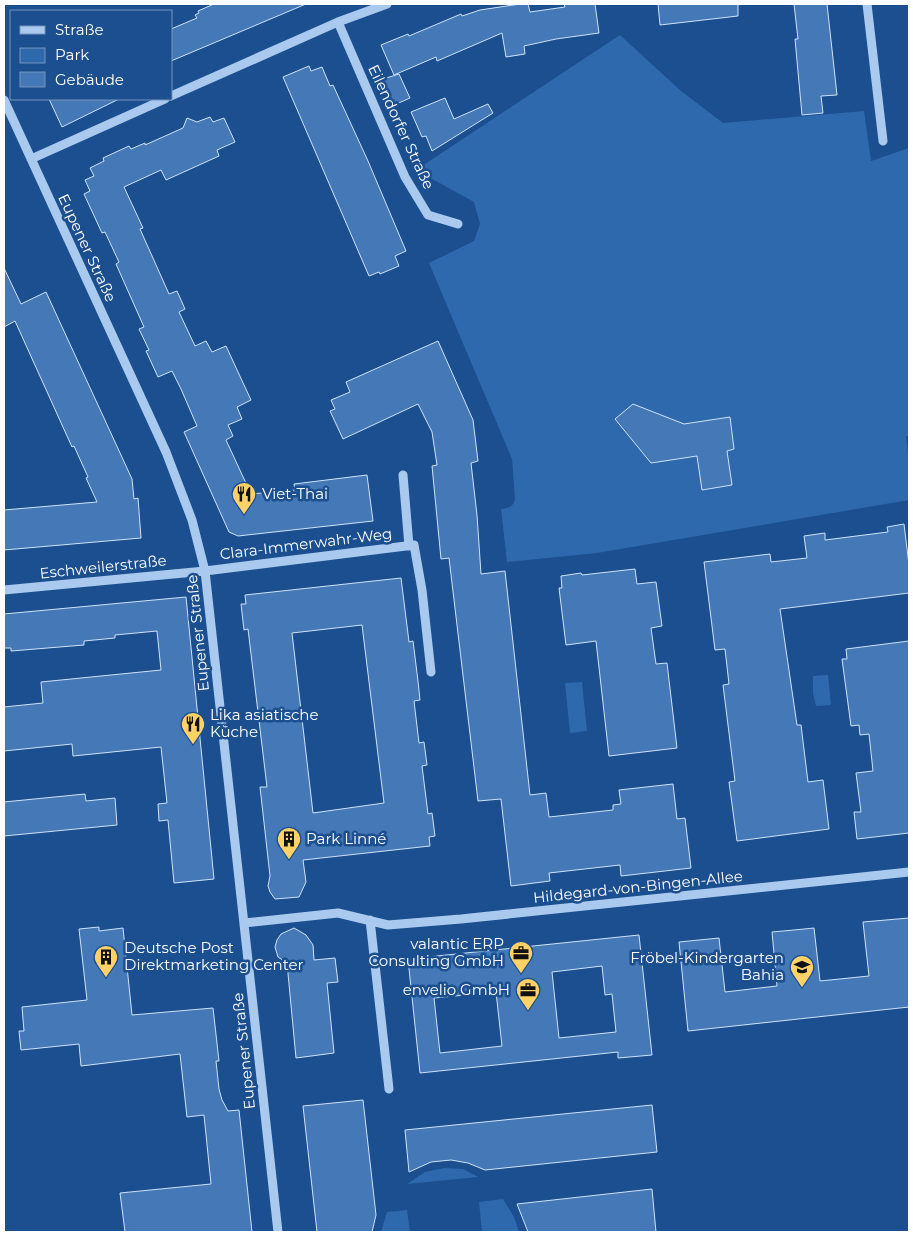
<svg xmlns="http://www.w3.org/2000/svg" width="913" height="1236" viewBox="0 0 913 1236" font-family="Montserrat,sans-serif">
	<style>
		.green { fill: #2e69ad }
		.building { fill: #4478b7; stroke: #cfe3fa; fill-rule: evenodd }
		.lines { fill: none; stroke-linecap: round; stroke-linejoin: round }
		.minor { stroke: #a9c9ee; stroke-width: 9 }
		.labels { text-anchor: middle; stroke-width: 5; stroke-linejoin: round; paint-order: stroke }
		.street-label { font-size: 15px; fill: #fff; stroke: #1b4f8f }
		.poi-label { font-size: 15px; fill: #fff; stroke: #1b4f8f; text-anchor: start }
	</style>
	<rect width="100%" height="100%" fill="#1b4f8f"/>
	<!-- green -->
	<path class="green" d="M620 35 681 91 723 123 864 111 871 161 909 148V436H906L909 461V500L597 553 507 562 501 509C509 508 513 507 515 499L512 459 429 263 474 241 480 224 474 202 416 170Z
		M828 675 831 705 816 706 813 693V676Z
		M582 682 587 731 570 733 565 683Z
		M444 1168 463 1169 478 1177 407 1184 425 1172Z
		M503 1199 514 1217 519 1232H482L479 1202Z
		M407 1210 410 1232H381L387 1212Z"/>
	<!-- building -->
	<path class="building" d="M214 4H306L171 61V29L197 18 195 15 199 13 198 11Z
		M520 4H528L530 12 565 7 564 4H595L599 33 556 39 524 46 525 54 506 57 502 33 437 61 436 57 394 75 381 45 408 34 409 36 461 14 462 16 480 10Z
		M658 4H738V16L660 25Z
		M794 4H827L837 95 821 96 823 113 802 115 795 39H798Z
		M309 66 311 71 322 67 330 86 333 85 368 161 406 251 395 256 399 266 380 274 379 272 369 276 283 77Z
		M399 74 410 98 392 106 380 80Z
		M445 98 454 119 488 104 493 113 432 151 426 136 422 137 411 112Z
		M49 99H119L62 127Z
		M210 117 213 122 224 118 235 142 217 150 219 156 166 180 161 170 124 187 143 228 140 229 169 294 177 291 185 309 179 312 195 346 206 341 212 352 226 346 251 400 237 407 242 419 228 425 233 436 226 440 251 494 295 490 294 484 367 475 373 521 238 536 229 532 184 432 197 426 181 389 172 371 158 377 146 351 149 350 139 329 144 327 116 264 119 262 105 232 102 233 84 194 90 191 85 180 94 176 90 168 104 161 103 158 129 146 131 149 145 143V145L183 128 187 118 197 122Z
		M4 268 21 304 46 292 132 479 134 499 138 498 141 538 4 550V510L97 502 86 478 88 477 74 446 72 447 15 321 4 327Z
		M438 341 473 420 478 461 471 463 477 515 481 574 505 571 530 795 546 793 549 817 613 810V805L621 804 619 790 673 784 677 819 685 818 691 868 621 876 620 865 549 873 550 881 511 886 501 799 478 801 449 558 441 559 432 466 437 465 432 432 418 404 343 439 330 411 335 409 331 400 350 392 346 382Z
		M633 404 684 424 730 417 734 449 727 451 732 485 702 490 697 456 651 463 615 419Z
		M904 524 909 565V593L780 609 797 725H801L808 782 823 780 829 829 737 841 729 782 735 781 723 685 729 684 725 649 715 650 704 562 770 554 771 562 807 558 804 536 825 533V540L888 532 887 527Z
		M635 569 637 584 656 582 662 626 651 628 656 664 667 663 677 748 609 756 596 641 566 645 559 588H562L561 576 581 573 582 575Z
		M401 578 409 642 413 641 418 681 420 700 414 701 419 743 424 742 427 765 422 766 428 814 432 813 435 836 429 837 430 846 303 860 306 882 299 897 275 899 270 892 268 886 270 876 260 787H267L248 629 244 630 241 604H246L245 595ZM362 625 384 803 313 813 292 633Z
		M186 597 214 879 174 883 168 820 159 821 158 804 167 803 161 747 73 756 72 744 4 751V707L43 703 41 682 161 670 157 631 115 635V638L84 641V645L11 651V648H4V614Z
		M909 641V833L857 839 854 812H861L856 773 873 771 869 734 860 735 859 725 851 726 842 659H847L846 649Z
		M85 794 86 801 115 798 117 825 4 836V802Z
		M909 918V1007L688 1031 679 942 719 938 725 992 777 986 772 932 794 930 814 928 820 981 869 976 863 922Z
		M99 927V931L123 928 132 1015 213 1008 219 1061H216L219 1089 222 1100 228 1111 239 1110 252 1232H125L120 1193 211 1184 204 1115 187 1117 180 1054 81 1066 79 1044 21 1050 19 1031H24L22 1007 87 1000 79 929Z
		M294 928 306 935 313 945 314 960 335 958 338 982 327 983 334 1053 296 1058 287 963 278 957 275 947 277 940 281 934Z
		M639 935 652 1055 618 1058V1052L420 1073 408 959ZM602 966 605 995 612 994 616 1032 559 1038 552 972ZM496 992 502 1046 440 1053 434 998Z
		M363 1100 376 1215 372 1232H317L303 1106Z
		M652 1105 657 1152 485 1170 468 1163 451 1160 431 1162 409 1172 405 1130Z
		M652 1189 656 1232H528L517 1204Z"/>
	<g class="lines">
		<!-- minor -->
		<path class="minor" d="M867 4 883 141
			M338 22 405 177 428 215 458 224
			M171 96 338 22 387 4
			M4 100 166 452 192 520 205 571 278 1232
			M31 159 165 99
			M403 475 409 546
			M4 590 205 571 414 545 422 590 431 672
			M370 920 389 1089
			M244 923 338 913 388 925 461 919 909 872"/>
	</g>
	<!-- icons -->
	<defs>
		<g id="restaurant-pin" transform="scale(1.25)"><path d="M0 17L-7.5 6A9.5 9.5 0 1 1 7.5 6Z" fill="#ffd166" stroke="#1b4f8f"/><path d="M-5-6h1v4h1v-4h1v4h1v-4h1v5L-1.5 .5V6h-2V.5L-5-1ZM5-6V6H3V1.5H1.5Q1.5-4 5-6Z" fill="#111"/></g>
		<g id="building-pin" transform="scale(1.25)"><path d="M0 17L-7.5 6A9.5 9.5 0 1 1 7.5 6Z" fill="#ffd166" stroke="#1b4f8f"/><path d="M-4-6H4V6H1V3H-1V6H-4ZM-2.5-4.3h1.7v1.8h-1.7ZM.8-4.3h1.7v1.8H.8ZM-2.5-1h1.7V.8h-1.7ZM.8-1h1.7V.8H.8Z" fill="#111"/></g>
		<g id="office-pin" transform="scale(1.25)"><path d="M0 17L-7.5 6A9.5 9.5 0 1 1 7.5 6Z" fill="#ffd166" stroke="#1b4f8f"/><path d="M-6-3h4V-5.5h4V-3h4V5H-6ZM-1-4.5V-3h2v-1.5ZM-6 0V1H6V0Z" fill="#111"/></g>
		<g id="school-pin" transform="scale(1.25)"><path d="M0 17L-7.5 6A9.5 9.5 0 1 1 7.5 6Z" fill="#ffd166" stroke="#1b4f8f"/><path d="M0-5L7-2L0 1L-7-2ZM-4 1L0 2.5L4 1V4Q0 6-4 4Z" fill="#111"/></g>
	</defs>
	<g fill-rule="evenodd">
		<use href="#restaurant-pin" x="244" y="494"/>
		<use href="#restaurant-pin" x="193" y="724"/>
		<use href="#building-pin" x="289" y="839"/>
		<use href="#office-pin" x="521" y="953"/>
		<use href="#building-pin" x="106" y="957"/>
		<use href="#school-pin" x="802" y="967"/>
		<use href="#office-pin" x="528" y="990"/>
	</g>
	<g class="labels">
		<!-- street labels -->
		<g class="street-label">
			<text transform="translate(401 127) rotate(65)" y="5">Eilendorfer Straße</text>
			<text transform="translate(87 248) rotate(65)" y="5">Eupener Straße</text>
			<text transform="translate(306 544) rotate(-7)" y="5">Clara-Immerwahr-Weg</text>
			<text transform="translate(103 567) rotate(-6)" y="5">Eschweilerstraße</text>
			<text transform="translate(198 633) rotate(-96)" y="5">Eupener Straße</text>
			<text transform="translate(638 887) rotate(-6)" y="5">Hildegard-von-Bingen-Allee</text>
			<text transform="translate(244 1051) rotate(-96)" y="5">Eupener Straße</text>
		</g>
		<!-- poi labels -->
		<g class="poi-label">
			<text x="262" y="499">Viet-Thai</text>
			<text x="210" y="720">Lika asiatische<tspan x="210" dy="17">Küche</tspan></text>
			<text x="306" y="844">Park Linné</text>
			<text x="504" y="949" text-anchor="end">valantic ERP<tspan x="504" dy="17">Consulting GmbH</tspan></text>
			<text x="124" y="953">Deutsche Post<tspan x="124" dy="17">Direktmarketing Center</tspan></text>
			<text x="784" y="963" text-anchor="end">Fröbel-Kindergarten<tspan x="784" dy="17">Bahia</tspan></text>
			<text x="510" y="995" text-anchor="end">envelio GmbH</text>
		</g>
	</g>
	<!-- border -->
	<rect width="913" height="1236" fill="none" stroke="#ffffff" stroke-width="10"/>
	<!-- legend -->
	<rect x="10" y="10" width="162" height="90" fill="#1b4f8f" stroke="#7695bc"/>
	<rect x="20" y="26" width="25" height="8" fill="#a9c9ee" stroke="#7695bc"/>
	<text x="55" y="35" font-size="15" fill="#ffffff">Straße</text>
	<rect x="20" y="48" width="25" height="15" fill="#2e69ad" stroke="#7695bc"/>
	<text x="55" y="60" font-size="15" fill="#ffffff">Park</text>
	<rect x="20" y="72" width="25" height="15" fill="#4478b7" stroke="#7695bc"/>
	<text x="55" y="85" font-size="15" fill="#ffffff">Gebäude</text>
</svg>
